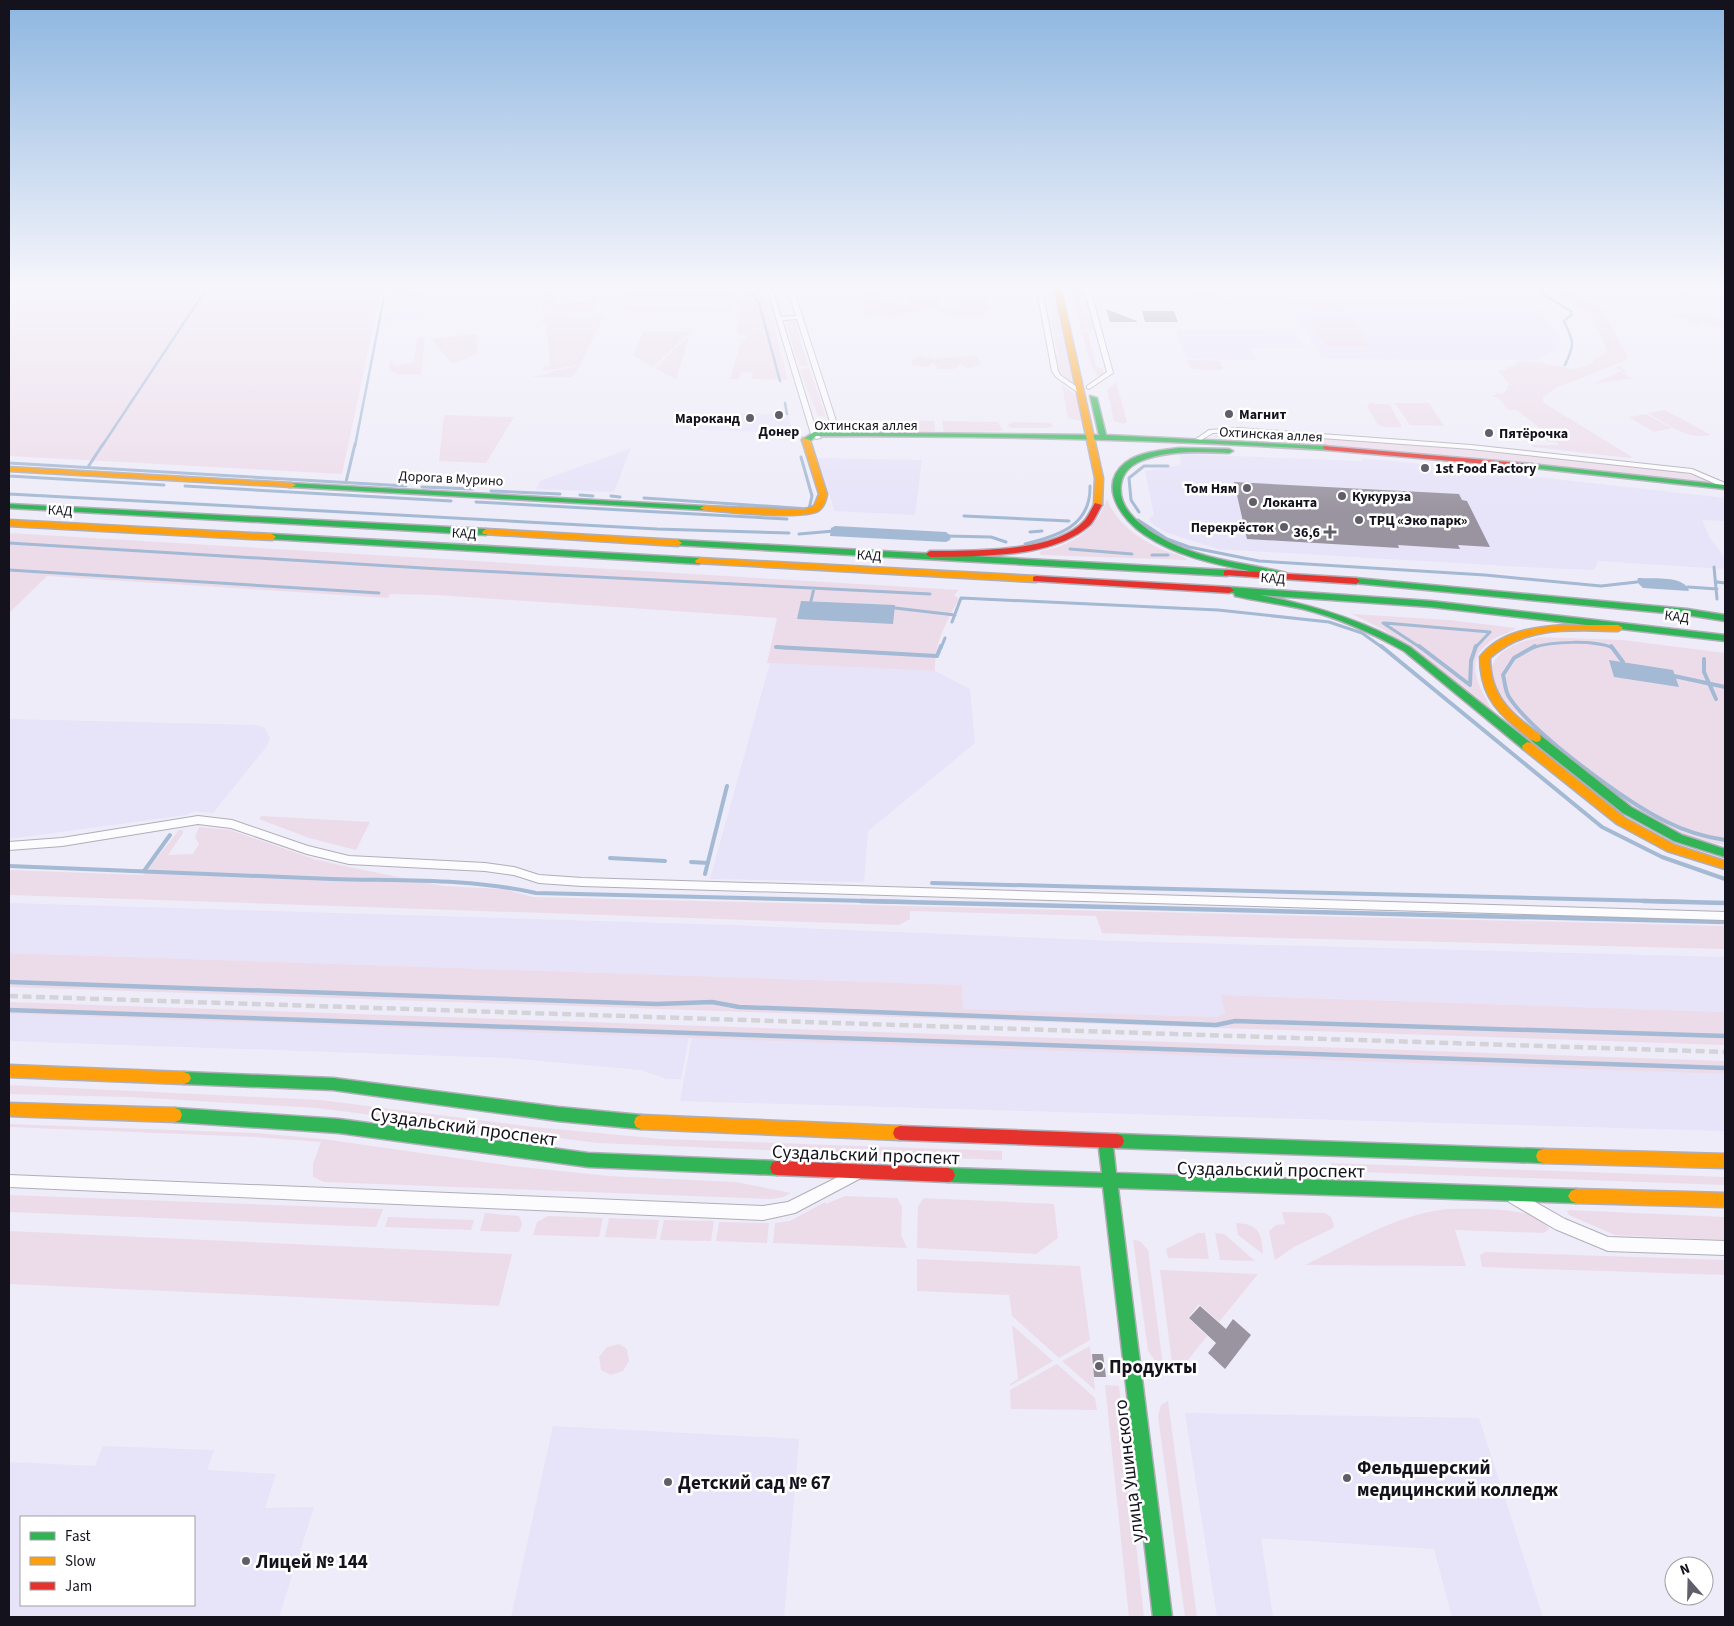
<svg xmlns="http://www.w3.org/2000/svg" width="1734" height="1626" viewBox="0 0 1734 1626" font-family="'Source Sans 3',sans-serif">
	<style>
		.built { fill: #e7e3f9; fill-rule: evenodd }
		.green { fill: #ecdcea }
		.water { fill: #a4b9d4 }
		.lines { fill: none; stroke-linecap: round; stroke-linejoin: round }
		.stream-far3 { stroke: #a4b9d4; stroke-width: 2.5 }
		.stream-far2 { stroke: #a4b9d4; stroke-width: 3 }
		.stream-far1 { stroke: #a4b9d4; stroke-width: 4 }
		.stream { stroke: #a4b9d4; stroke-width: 4.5 }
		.building { fill: #9a94a0 }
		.street-casing { stroke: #b0aeb8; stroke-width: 2 }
		.fast-casing { stroke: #b0aeb8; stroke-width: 3 }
		.slow-casing { stroke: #b0aeb8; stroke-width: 3 }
		.jam-casing { stroke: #b0aeb8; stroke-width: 3 }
		.street { fill: #fcfcfe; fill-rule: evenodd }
		.fast { fill: #30b455; fill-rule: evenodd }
		.slow { fill: #ff9f0a; fill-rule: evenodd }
		.jam { fill: #e5322d; fill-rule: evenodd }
		.rail { stroke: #d4d4d8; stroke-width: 4.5; stroke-dasharray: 9 4.5; stroke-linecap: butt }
		.poi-dot { fill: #605e69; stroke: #fff; stroke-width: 2 }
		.labels { text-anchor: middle; stroke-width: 5; stroke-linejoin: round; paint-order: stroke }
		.far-poi-label { font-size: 14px; font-weight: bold; fill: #14121c; stroke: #fff; text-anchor: start }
		.far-street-label { font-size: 14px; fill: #14121c; stroke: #fff }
		.near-street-label { font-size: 19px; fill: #14121c; stroke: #fff }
		.near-poi-label { font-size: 19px; font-weight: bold; fill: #14121c; stroke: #fff; text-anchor: start }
	</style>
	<rect width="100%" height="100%" fill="#eeecf8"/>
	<!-- built -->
	<path class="built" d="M499 285H537L539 306 383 322 390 295Z
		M1333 285H1403L1406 286 1351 295Z
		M1644 287 1690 294 1698 303 1650 311 1633 309 1629 289 1645 291Z
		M1177 291 1217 293 1232 303 1234 306 1231 309 1234 316 1188 315Z
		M1287 300 1534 303 1561 338 1554 350 1537 360 1322 359Z
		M1179 330 1292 331 1296 333 1304 348H1250L1257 360 1187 359 1176 332Z
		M687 413 788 414 793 433 680 429Z
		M631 448 614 492 536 489 540 481Z
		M1180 454 1362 461V458L1403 462 1725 498V521L1702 520 1709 536 1725 559V569L1598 561 1594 570 1525 567 1218 549 1165 532 1151 523 1149 518 1154 515 1145 471 1181 465Z
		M817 458 922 460 915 515 835 511Z
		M770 663 935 671 970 689 975 743 868 831 864 882 710 879Z
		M9 719 256 725 265 728 270 739 267 746 213 813 194 811 186 815 9 839Z
		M9 903 727 925 1114 941 1725 957V1012L1222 995 1225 1013 1216 1017 1002 1011 963 1009 962 985 9 953Z
		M9 1014 289 1024 689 1037 681 1079H667L641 1070 507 1058 9 1041Z
		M692 1036 1725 1074V1131L680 1101Z
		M1185 1413 1479 1418 1543 1617H1452L1434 1549 1261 1538 1273 1617H1217Z
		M553 1426 799 1439 784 1617H511Z
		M103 1446 214 1450 207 1470 276 1474 265 1508 314 1507 279 1617H9V1462L95 1466ZM21 1517H194V1605H21Z"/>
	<!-- green -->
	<path class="green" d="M9 285H376L375 288 380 295 342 474 9 456Z
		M387 285H392V287L408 286 409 290 436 288V292L405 296 404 301H402L403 294 390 295 391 292 386 290Z
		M1045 285H1053L1063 334 1055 335 1050 321 1052 320 1047 296 1043 289 1045 288Z
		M1071 285 1082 286 1085 296H1079L1083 315H1090L1093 330H1081Z
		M1129 285H1153L1161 294 1132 293Z
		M1556 287 1569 291 1600 307 1628 357 1625 361 1556 388 1542 398 1544 403 1632 457 1630 458 1532 447V445H1559L1557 442H1549L1542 434H1547L1517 410H1508L1499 398 1491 396 1496 395 1495 392 1502 394 1507 390 1509 384 1498 370H1507L1505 367 1517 366 1513 363 1528 361 1575 369 1587 366 1607 351 1592 316 1558 295Z
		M542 289H552L557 292V303L542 307Z
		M554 289 601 290 603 291 597 297H600L594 308 589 311H541L543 308 557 304 590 301 594 293 558 292Z
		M628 290 742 291 729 301V299L632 298 630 301 623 300 621 298Z
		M745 291H764L765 294 761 295 763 299 766 298 788 380 752 379 753 372H741L739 379H730L741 341 736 340 746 339 747 335 737 333 741 314 740 305 734 302Z
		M858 293H880L878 316H856L865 315 866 309 857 308 858 304H863V294Z
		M941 294 992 295 988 296V307H993L994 310H985L986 317C966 317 948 317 930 308 940 308 956 311 961 301L955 296Z
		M907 295H939L940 307H908Z
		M895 301 900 306 925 308 902 315 881 316V303Z
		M1304 302 1338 303 1344 311 1309 310Z
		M623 303H627L629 306 727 307 729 304 732 306 733 312 616 311 618 305Z
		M1703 312 1725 322V327H1716L1695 317 1702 322 1697 324 1673 315 1686 313 1691 316Z
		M548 315H568L567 319H592L594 316H604L580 365 543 371 542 367 550 366 546 323H541L540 320H545L544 316Z
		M793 318 794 319 808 366H799L785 320Z
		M1310 319H1353L1371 347H1326Z
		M643 332H690L653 367 633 355Z
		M1082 332H1088L1096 367 1102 368 1104 374 1099 379 1089 360Z
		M473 334 477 335V354L452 364 431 339Z
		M690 334 676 379 655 368Z
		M1064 336 1075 385 1060 373 1056 355H1059L1053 337Z
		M425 337 421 375 398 374 390 371 389 361H393L392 364 396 366 414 362 417 338Z
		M918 356 934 359 974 356 978 358 981 365 967 368 960 363 959 366 954 369H939L933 363 928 367 913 366 911 362Z
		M1187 360 1220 361 1223 370 1191 369Z
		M580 366 572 377H530L548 374 549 372Z
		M1620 366 1627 372 1623 373 1634 380 1627 379 1593 384 1622 371 1615 368Z
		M809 368 826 417 818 416 799 369Z
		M1116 382 1127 421 1124 424 1114 421 1107 390Z
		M1062 385 1076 395 1081 421 1068 418Z
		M1370 403 1390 405 1402 427H1386L1378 425 1367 406Z
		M1395 403H1429L1444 426 1410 425Z
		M1665 410 1711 435C1687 440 1669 425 1648 413Z
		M1646 414 1672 428 1654 432 1629 417Z
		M444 415 514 417 486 463 439 461Z
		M894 420 934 421 935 431 897 432 894 430Z
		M942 421 998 422 1003 431 944 433Z
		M1014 422 1050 423 1054 426 1047 428H1012L1007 425Z
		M1233 432C1353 440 1473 447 1592 462 1630 466 1675 465 1710 482L1211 437Z
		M1107 499C1116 523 1140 540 1163 550 1172 553 1182 555 1188 560L1041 555 1039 552C1045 549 1051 549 1058 547 1083 538 1098 524 1107 499Z
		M9 533 959 590 954 595 959 599C946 623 934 643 935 671L767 663 777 618 436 595 390 594 388 598 47 576 9 613Z
		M1352 614 1449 620 1516 628C1511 633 1499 635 1492 640 1461 663 1480 686 1493 712L1384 630Z
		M1540 637 1623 640 1725 653V845C1703 842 1680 834 1661 824 1614 798 1557 753 1519 715 1512 709 1502 702 1497 694 1477 658 1511 643 1540 637Z
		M261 816 370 822 356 850 309 838 259 819Z
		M199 827 230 830 314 859 344 866 443 886 503 889 533 897 1725 926V949L1125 934 1102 933 1096 916 910 911V919L899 925 9 895V870L143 875 179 830H183V833L168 855 193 854 199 844 195 837Z
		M9 953 962 985 963 1009 1216 1017 1225 1013 1221 995 1725 1012V1045L9 987Z
		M9 1002 1725 1061V1074L9 1014Z
		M9 1085 320 1100 534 1127 662 1139 1002 1151V1160L598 1143 316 1108 131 1097 9 1094Z
		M9 1124 257 1133 323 1139 512 1166 609 1176 736 1182 791 1193 783 1197 771 1199 324 1182 313 1177V1164L321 1142 255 1137 9 1127Z
		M1331 1163 1725 1177V1185L1333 1171Z
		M9 1195 383 1209 376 1227 9 1212Z
		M845 1196 897 1198 902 1207 901 1235 907 1248 773 1243 775 1223 790 1221 825 1202 826 1204Z
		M924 1198 1054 1204 1058 1238 1036 1254 917 1248 918 1206Z
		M1446 1209C1468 1209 1541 1205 1549 1229L1544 1233 1455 1230 1466 1266 1305 1265C1351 1243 1396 1215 1446 1209Z
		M1570 1210 1725 1217V1240L1615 1235 1569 1215 1567 1211Z
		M1282 1212 1325 1213 1331 1217 1334 1225 1333 1228 1294 1247 1275 1260 1269 1231 1276 1225 1285 1224Z
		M485 1213 519 1216 522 1224 519 1232 480 1231Z
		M548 1216 603 1218 599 1237 533 1235 537 1222Z
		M388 1217 474 1220 471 1230 385 1227Z
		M609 1218 659 1220 656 1239 605 1237Z
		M664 1220 714 1221 711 1241 660 1240Z
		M719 1222 769 1223 767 1243 716 1241Z
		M1236 1223C1258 1224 1262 1232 1263 1254L1238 1235Z
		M9 1231 512 1254 499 1306 9 1284Z
		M1198 1233H1205L1209 1259 1168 1258 1166 1249Z
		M1215 1233 1224 1234 1255 1261 1220 1260Z
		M1133 1240 1140 1241 1148 1250 1163 1366 1156 1362 1148 1351Z
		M1485 1252 1725 1260V1275L1482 1267 1480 1255Z
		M917 1259 1080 1266 1090 1340 1059 1358 1012 1316 1009 1295 917 1291Z
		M1160 1270 1258 1274 1219 1322 1199 1304 1188 1318 1207 1336 1185 1364 1173 1370Z
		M1012 1325 1053 1361 1010 1386V1384L1018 1379Z
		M619 1344 627 1349 629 1361 623 1371 611 1375 601 1370 599 1357 607 1347Z
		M1090 1346 1095 1390 1062 1361Z
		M1057 1364 1095 1398 1097 1410 1011 1409 1010 1390Z
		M1105 1385 1119 1386 1144 1617H1129Z
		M1168 1401 1197 1617H1185L1158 1416 1161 1405Z"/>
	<!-- water -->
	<path class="water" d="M835 526 946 532 951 536 950 540 946 542 830 536 831 528Z
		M1638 578C1652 579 1685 575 1689 591L1643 588 1637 582Z
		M801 601 895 605 893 624 797 619Z
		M1609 660 1673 670 1679 687 1614 677Z"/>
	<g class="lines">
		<!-- stream-far3 -->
		<path class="stream-far3" d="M1543 285 1541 291 1544 295 1571 311V315L1564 321C1574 342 1575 344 1565 365
			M752 293 759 303 780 381
			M785 403 787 414
			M102 446 209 285
			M355 446 385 292 379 288 380 285"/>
		<!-- stream-far2 -->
		<path class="stream-far2" d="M9 463 406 486
			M88 467 103 444
			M9 476 164 485
			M346 482 355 444
			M185 486 451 501
			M422 487 473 489
			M491 491 560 494
			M9 494 657 529 789 533
			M580 495 593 496
			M611 496 620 497
			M644 498 809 509 812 496 801 457
			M476 502 787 519
			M1139 512 1131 500 1129 478 1144 466H1168
			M964 516 1069 521
			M1138 520 1167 539 1189 547 1259 561 1485 575 1601 586 1637 582
			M1030 532 1042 531
			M799 534 834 531
			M946 536 991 537 1006 542
			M9 543 440 569 930 594
			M1025 544C1058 536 1091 526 1090 486
			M1070 549 1132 554
			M1152 555H1168
			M1714 567 1717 599
			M9 570 379 593
			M1717 582 1725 583
			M1688 587 1717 589
			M811 601 814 588
			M895 608 955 615
			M952 622 961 598 1218 610 1329 622 1362 633 1383 648
			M1383 623 1421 648
			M1385 623 1490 632
			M776 647 788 648
			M941 648 945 638
			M1475 648 1490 632
			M1532 648C1551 641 1595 640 1613 648"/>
		<!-- stream-far1 -->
		<path class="stream-far1" d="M1381 646 1602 827 1662 857 1725 879
			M1419 646 1470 685 1471 661 1476 646
			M1535 646 1514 658 1503 675C1505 682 1505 691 1509 697 1532 733 1627 803 1667 822 1685 831 1705 837 1725 840
			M1611 646 1623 662
			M776 647 937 656 941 646
			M1704 659V672L1716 699
			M1674 676 1725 687
			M610 858 665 861
			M691 862 708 863
			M9 866C117 870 224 875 332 879 401 881 468 878 536 893L912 902
			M144 871 170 835
			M705 874 727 786
			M932 883 1692 902"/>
		<!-- stream -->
		<path class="stream" d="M861 901 1725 922
			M1643 901 1725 903
			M9 982 657 1004 712 1002 739 1007 1216 1025 1235 1021 1725 1036
			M9 1010 1725 1068"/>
	</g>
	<!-- building -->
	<path class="building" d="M1106 309 1137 321V322H1110Z
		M1142 311H1174L1178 322H1145Z
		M1234 482 1459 494 1462 500 1467 501 1490 547 1458 545 1460 549 1398 545 1399 548 1247 539Z
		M1200 1306 1226 1329 1233 1319 1251 1335 1225 1369 1208 1353 1216 1343 1189 1318Z
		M1092 1354H1103L1106 1377H1094Z"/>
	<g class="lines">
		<!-- street casing -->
		<g class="street-casing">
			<path id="street" d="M766 285H771L781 317 796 316 786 285H792L838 427 853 433V435H849L832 428 797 319 782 320 817 433 821 438 816 439 811 434Z
				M1036 285H1041L1058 371 1060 375 1084 392V394H1080L1056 377 1052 371Z
				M1083 285H1089L1113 373 1089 389 1087 388V386L1107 372Z
				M1238 428 1471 445 1692 469 1725 483V488L1691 473 1471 449 1238 432 1213 433 1201 440 1196 439 1209 430Z
				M198 816 232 820 308 846 349 856 485 863 514 867 539 875 582 878 1725 912V920L582 886 539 883 514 875 485 871 349 864 307 854 231 828 198 824 62 846 9 850V842L62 838Z
				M856 1168 861 1170 863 1174 861 1178 795 1213 763 1220 9 1187V1175L763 1206 788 1202Z
				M1514 1190 1565 1219 1608 1237 1725 1241V1255L1608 1251 1555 1229 1509 1202 1507 1197 1509 1192Z"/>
		</g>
		<!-- fast casing -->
		<g class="fast-casing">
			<path id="fast" d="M1090 396 1097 398 1106 435 1327 446 1331 448 1327 450C1157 439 986 436 816 436L809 442 802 440 814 432 1099 435Z
				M1179 448 1229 449 1233 451 1229 453C1202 452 1172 450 1146 459 1133 463 1123 471 1121 484 1117 511 1145 529 1165 540 1203 560 1246 563 1286 573V577C1274 579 1257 573 1245 570 1210 563 1175 555 1145 535 1122 520 1097 486 1125 463 1139 452 1162 450 1179 448Z
				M1530 464 1725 485V489L1533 468 1529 466Z
				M289 483 704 506 708 508 704 510 292 487H289Z
				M9 504 486 529 490 532 486 535 9 508Z
				M272 534 699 558 703 561 699 564 269 539 268 537Z
				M678 540 1227 570 1231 573 1227 576 675 545 674 543Z
				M1356 578 1687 609 1725 615V621L1687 615 1353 583 1352 581Z
				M1229 587 1431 601 1725 635V641L1431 607 1260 595C1313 605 1363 620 1410 647L1531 743 1532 746 1527 750 1523 749 1404 651C1372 633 1339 618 1303 609 1281 604 1257 601 1235 596L1234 593 1226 592 1224 590Z
				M1536 734 1540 735 1631 807 1682 835 1725 849V857L1674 841 1623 813 1532 741 1531 738 1532 735Z
				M184 1072 333 1078 558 1107 641 1115 646 1117 648 1122 646 1127 641 1129 558 1121 333 1090 184 1084 179 1082 177 1078 179 1074Z
				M175 1108 339 1119 588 1153 777 1161 782 1163 784 1168 782 1173 777 1175 588 1167 339 1133 175 1122 170 1120 168 1115 170 1110Z
				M1105 1134 1111 1138 1117 1134 1543 1149 1548 1151 1550 1156 1548 1161 1543 1163 1117 1148 1113 1146 1116 1173 1576 1189 1581 1191 1584 1196 1581 1201 1576 1203 1118 1188 1172 1617H1153L1103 1187 948 1182 943 1180 941 1175 943 1170 948 1168 1102 1173 1098 1141 1100 1136Z"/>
		</g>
		<!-- slow casing -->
		<g class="slow-casing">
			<path id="slow" d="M1054 285H1060L1103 478 1102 505 1098 507 1094 505 1095 478Z
				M803 438 810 440 827 494C826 501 824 507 818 511 802 520 726 512 704 510L700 508 704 506 803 510 814 506 819 494 802 440Z
				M9 467 292 483 296 485 292 487 9 471Z
				M9 520 272 534 276 537 272 540 9 526Z
				M486 529 678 540 682 543 678 546 483 534 482 532Z
				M699 558 1036 576 1040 579 1036 582 696 563 695 561Z
				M1565 625H1618L1623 628 1618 631C1572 630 1526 625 1490 658 1490 697 1511 713 1540 735L1541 738 1540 741 1536 742C1529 739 1523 733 1517 728 1492 708 1480 689 1480 657 1500 631 1535 627 1565 625Z
				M1527 742 1531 743 1625 818 1675 845 1725 861V869L1667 851 1617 824 1523 749 1522 746Z
				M9 1065 184 1072 189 1074 191 1078 189 1082 184 1084 9 1077Z
				M9 1103 175 1108 180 1110 182 1115 180 1120 175 1122 9 1116Z
				M641 1115 900 1126 905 1128 907 1133 905 1138 900 1140 641 1129 636 1127 634 1122 636 1117Z
				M1543 1149 1725 1154V1168L1543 1163 1538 1161 1536 1156 1538 1151Z
				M1576 1189 1725 1193V1207L1576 1203 1571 1201 1568 1196 1571 1191Z"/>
		</g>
		<!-- jam casing -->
		<g class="jam-casing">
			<path id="jam" d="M1324 446 1533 464 1537 466 1533 468 1327 450 1323 448Z
				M1095 503 1102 505C1098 511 1095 520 1090 525 1052 559 978 556 930 557L926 554 930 551C970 551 1057 553 1085 520 1089 515 1092 508 1095 503Z
				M1227 570 1356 578 1360 581 1356 584 1224 575V571Z
				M1036 576 1229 587 1234 590 1229 593 1033 581V577Z
				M900 1126 1117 1134 1122 1136 1124 1141 1122 1146 1117 1148 900 1140 895 1138 893 1133 895 1128Z
				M777 1161 948 1168 953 1170 955 1175 953 1180 948 1182 777 1175 772 1173 770 1168 772 1163Z"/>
		</g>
		<!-- street -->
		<use href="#street" class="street"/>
		<!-- fast -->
		<use href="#fast" class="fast"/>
		<!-- slow -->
		<use href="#slow" class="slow"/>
		<!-- jam -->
		<use href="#jam" class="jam"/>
		<!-- rail -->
		<path class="rail" d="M9 996 1725 1052"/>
	</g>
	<!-- sky -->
	<linearGradient id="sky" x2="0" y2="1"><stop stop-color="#8db6e0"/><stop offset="0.56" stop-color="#f7f6fc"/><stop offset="1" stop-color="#f7f6fc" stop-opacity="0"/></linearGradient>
	<rect width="1734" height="512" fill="url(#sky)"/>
	<!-- markers -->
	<g class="poi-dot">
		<circle cx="1229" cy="414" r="5"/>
		<circle cx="779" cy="415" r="5"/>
		<circle cx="750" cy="418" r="5"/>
		<circle cx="1489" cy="433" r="5"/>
		<circle cx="1425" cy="468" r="5"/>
		<circle cx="1247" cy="488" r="5"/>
		<circle cx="1342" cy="496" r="5"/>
		<circle cx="1253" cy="502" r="5"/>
		<circle cx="1359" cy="520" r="5"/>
		<circle cx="1284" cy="527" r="5"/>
		<path d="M1327.5 524.5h5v5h5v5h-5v5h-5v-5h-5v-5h5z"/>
		<circle cx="1099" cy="1366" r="5"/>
		<circle cx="1347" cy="1478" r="5"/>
		<circle cx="668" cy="1482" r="5"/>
		<circle cx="246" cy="1561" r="5"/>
	</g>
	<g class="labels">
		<!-- far-poi labels -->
		<g class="far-poi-label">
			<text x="1239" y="419">Магнит</text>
			<text x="740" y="423" text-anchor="end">Мароканд</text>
			<text x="779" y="436" text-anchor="middle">Донер</text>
			<text x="1499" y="438">Пятёрочка</text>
			<text x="1435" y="473">1st Food Factory</text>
			<text x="1237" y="493" text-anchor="end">Том Ням</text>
			<text x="1352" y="501">Кукуруза</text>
			<text x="1263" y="507">Локанта</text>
			<text x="1369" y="525">ТРЦ «Эко парк»</text>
			<text x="1274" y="532" text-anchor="end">Перекрёсток</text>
			<text x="1320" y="537" text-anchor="end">36,6</text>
		</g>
		<!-- far-street labels -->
		<g class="far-street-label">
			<text x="866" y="430">Охтинская аллея</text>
			<text transform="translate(1271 434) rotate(3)" y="5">Охтинская аллея</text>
			<text transform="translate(451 478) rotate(3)" y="5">Дорога в Мурино</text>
			<text transform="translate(60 510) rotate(3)" y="5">КАД</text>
			<text transform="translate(464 533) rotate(3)" y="5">КАД</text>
			<text transform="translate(869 555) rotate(3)" y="5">КАД</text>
			<text transform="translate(1273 578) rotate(4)" y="5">КАД</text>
			<text transform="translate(1677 616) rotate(7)" y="5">КАД</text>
		</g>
		<!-- near-street labels -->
		<g class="near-street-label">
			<text transform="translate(464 1126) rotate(8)" y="7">Суздальский проспект</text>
			<text transform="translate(866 1154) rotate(2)" y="7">Суздальский проспект</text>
			<text transform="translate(1271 1169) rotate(1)" y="7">Суздальский проспект</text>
			<text transform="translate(1128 1471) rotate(-97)" y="7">улица Ушинского</text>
		</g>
		<!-- near-poi labels -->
		<g class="near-poi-label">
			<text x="1109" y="1373">Продукты</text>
			<text x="1357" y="1474">Фельдшерский<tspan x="1357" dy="22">медицинский колледж</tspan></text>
			<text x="678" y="1489">Детский сад № 67</text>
			<text x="256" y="1568">Лицей № 144</text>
		</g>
	</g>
	<!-- border -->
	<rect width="1734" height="1626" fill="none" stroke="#14121c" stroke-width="20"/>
	<!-- legend -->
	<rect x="20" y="1516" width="175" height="90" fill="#ffffff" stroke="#a1a0a4"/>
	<rect x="30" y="1532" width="25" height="8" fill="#30b455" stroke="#a1a0a4"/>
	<text x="65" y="1541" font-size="15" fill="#14121c">Fast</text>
	<rect x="30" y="1557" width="25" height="8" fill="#ff9f0a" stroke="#a1a0a4"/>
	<text x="65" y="1566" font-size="15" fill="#14121c">Slow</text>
	<rect x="30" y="1582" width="25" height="8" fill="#e5322d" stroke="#a1a0a4"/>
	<text x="65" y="1591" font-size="15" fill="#14121c">Jam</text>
	<!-- north arrow -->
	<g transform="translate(1689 1581) rotate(340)"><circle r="24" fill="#ffffff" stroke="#a1a0a4"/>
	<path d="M0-4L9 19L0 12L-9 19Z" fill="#605e69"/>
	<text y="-8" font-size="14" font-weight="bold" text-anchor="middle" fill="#14121c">N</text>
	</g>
</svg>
